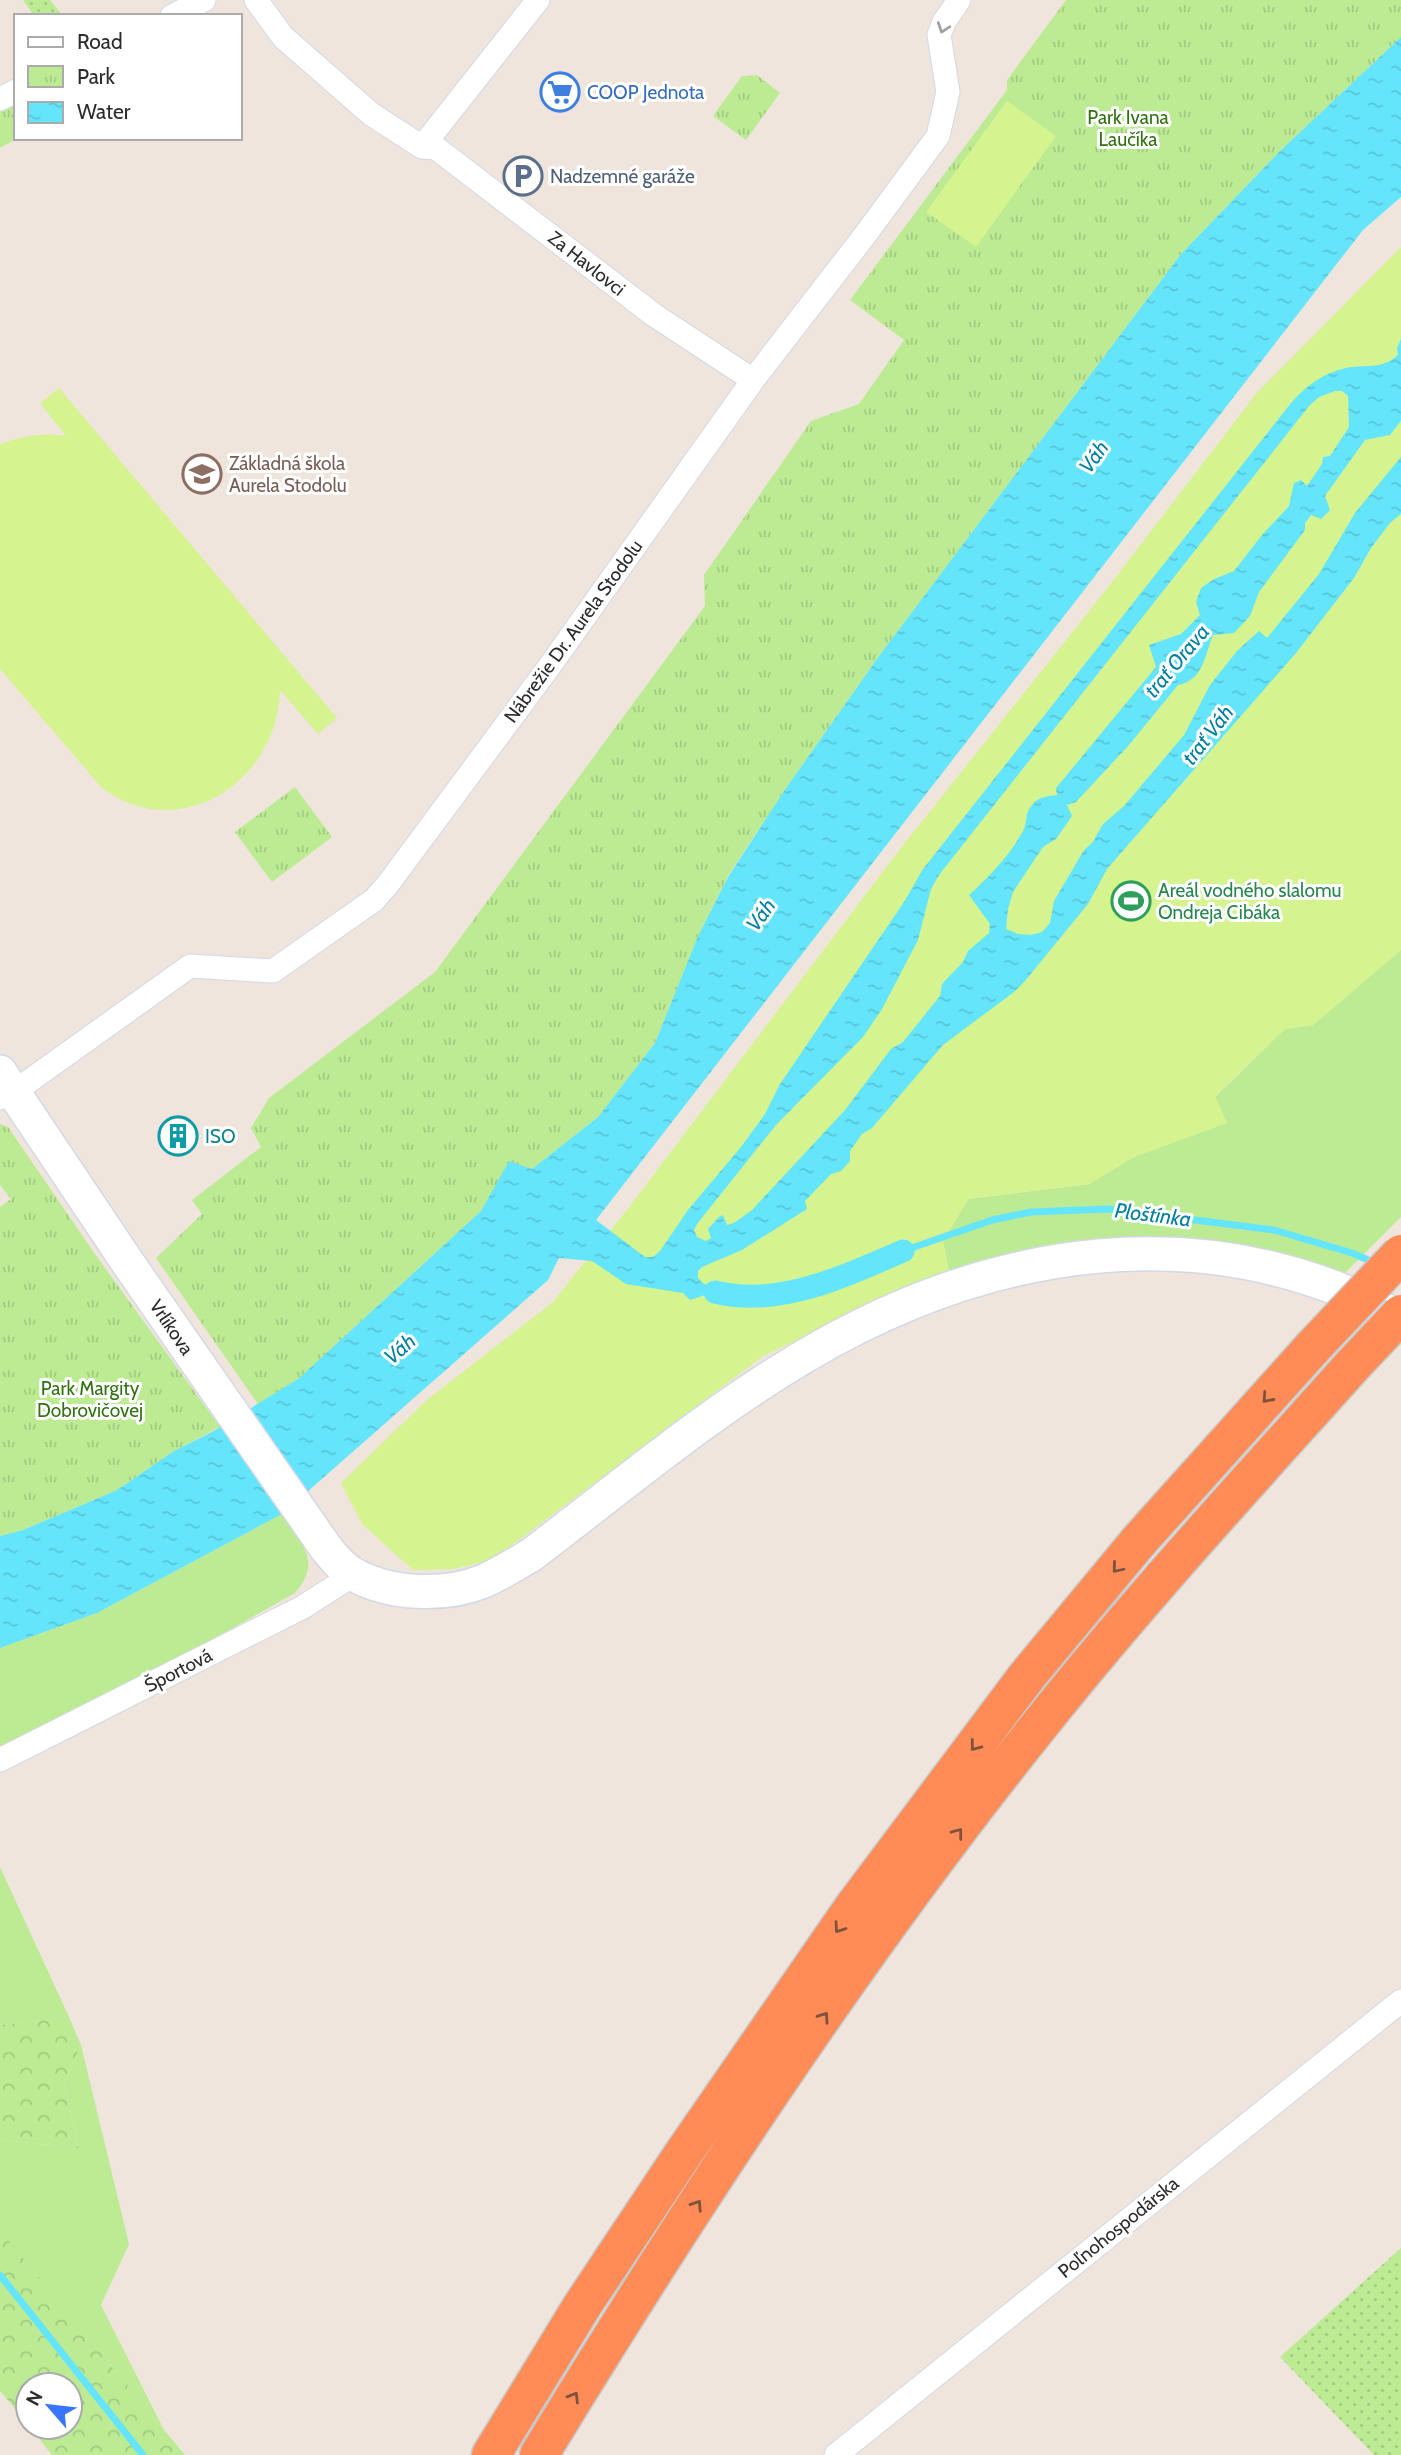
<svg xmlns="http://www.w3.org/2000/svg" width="1401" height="2455" viewBox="0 0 1401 2455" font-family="Cabin,sans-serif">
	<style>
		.grass { fill: #bceb94 }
		.forest { fill: url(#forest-crowns) }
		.park { fill: url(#park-tufts) }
		.garden { fill: url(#garden-dots) }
		.pitch { fill: #d5f38e }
		.water { fill: url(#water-ripples); fill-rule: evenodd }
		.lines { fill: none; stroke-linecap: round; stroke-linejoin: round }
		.stream { stroke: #65e5fb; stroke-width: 7 }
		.canal { stroke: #65e5fb; stroke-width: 23 }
		.street-casing { stroke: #d2d8e6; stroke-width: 25 }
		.secondary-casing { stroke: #d2d8e6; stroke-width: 36 }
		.highway-casing { stroke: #c8c8c8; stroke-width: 41 }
		.street { stroke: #fff; stroke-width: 23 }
		.secondary { stroke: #fff; stroke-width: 33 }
		.highway { stroke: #ff8c57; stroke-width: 38 }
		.highway-bridge-casing { stroke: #c8c8c8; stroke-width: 41; stroke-linecap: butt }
		.highway-bridge { stroke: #ff8c57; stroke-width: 38 }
		.oneway { stroke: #a0a0a0 }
		.oneway2 { stroke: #80523d }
		.labels { text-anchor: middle; stroke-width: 6; stroke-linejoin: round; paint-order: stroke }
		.shop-label { font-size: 19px; fill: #366cbe; stroke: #fff; text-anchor: start }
		.park-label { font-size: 19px; fill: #327213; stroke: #fff }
		.service-label { font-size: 19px; fill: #4e5e75; stroke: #fff; text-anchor: start }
		.street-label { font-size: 19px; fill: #2c2c2c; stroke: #fff }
		.education-label { font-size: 19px; fill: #785e54; stroke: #fff; text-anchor: start }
		.leisure-label { font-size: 19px; fill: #27864d; stroke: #fff; text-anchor: start }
		.culture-label { font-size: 19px; fill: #0d838f; stroke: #fff; text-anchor: start }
		.water-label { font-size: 21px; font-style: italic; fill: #017fa3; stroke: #fff }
	</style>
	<defs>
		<pattern id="forest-crowns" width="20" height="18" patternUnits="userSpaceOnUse" patternTransform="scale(1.75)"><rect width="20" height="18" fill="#bceb94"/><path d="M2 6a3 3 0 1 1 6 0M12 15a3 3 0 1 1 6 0" fill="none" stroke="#a2ca80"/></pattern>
		<pattern id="park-tufts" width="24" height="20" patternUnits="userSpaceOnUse" patternTransform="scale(1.75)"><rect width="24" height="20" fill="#bceb94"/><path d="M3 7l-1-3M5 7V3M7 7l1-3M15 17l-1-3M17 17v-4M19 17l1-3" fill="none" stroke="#a2ca80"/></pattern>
		<pattern id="garden-dots" width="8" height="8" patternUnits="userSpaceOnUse" patternTransform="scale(1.75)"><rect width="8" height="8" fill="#bceb94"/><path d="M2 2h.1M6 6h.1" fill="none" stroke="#a2ca80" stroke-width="1.8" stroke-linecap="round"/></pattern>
		<pattern id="water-ripples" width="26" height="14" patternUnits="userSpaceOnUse" patternTransform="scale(1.75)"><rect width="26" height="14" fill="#65e5fb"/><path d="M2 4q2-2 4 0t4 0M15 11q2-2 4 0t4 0" fill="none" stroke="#58c5d7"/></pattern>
	</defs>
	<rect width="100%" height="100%" fill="#efe5dd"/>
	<!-- grass -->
	<path class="grass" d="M1401 950V1217L1342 1276 1039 1249 949 1271 943 1242 968 1199 1089 1184 1134 1157 1226 1123 1215 1097 1285 1029 1313 1025Z
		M282 1514C301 1543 323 1561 295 1593L156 1671 0 1750V1648L97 1613Z
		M0 1867 69 2017 0 2025Z
		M81 2045 129 2244 101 2305 164 2430 0 2230V2140L79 2148 64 2085Z"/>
	<!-- forest -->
	<path class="forest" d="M69 2017 81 2045 64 2085 79 2148 0 2140V2025Z
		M0 2230 164 2430 185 2455H52L30 2427H70V2385H28V2424L0 2391Z"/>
	<!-- park -->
	<path class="park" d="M1066 0H1401V37L1280 151 1181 254 879 656 784 791 728 876 698 936 655 1043 598 1117 532 1169 509 1162 481 1211 298 1379 258 1404 156 1258 202 1214 192 1200 261 1147 251 1128 269 1098 435 972 705 606 704 575 811 421 859 404 904 340 850 300 1007 90V80Z
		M757 75 780 93 746 140 713 116 742 76Z
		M16 101V138H18L0 148V109Z
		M295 787 332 837 272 882 235 832Z
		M0 1124 8 1127 95 1254 220 1427 174 1451 117 1490 23 1530 0 1536V1207L11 1199 0 1185Z"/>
	<!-- garden -->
	<path class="garden" d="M23 0H50L63 16H34Z
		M1401 2248V2455H1374L1280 2357Z"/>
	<!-- pitch -->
	<path class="pitch" d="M1007 101 1056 136 976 247 926 212Z
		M1401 247V950L1313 1025 1285 1029 1215 1096 1227 1123 1134 1157 1089 1184 968 1199 943 1242 949 1271 763 1356 492 1560 454 1569 413 1570 362 1524 341 1483 428 1399 552 1303 627 1210 897 853 1109 586 1256 394Z
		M59 388 337 718 318 734 280 690C278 781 180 846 102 788L0 669V444C23 436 42 432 66 436L40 403Z"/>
	<!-- water -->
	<path class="water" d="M1401 37V197L1363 230 596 1220 645 1257H653L660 1251 688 1210 741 1147 765 1114 780 1084 904 902 923 869 1291 403C1306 386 1323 373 1346 368 1366 364 1382 370 1398 355L1397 348 1401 339V421L1390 435 1365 440 1325 496 1330 510 1321 519 1311 515 1305 523V530L1259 592 1250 616 1234 633 1213 635C1205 655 1203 681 1178 685L1129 745 1076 802 1067 805 1072 816 1056 839 1043 847 1013 892 1008 909 1006 929 1018 934 1031 935 1042 932 1050 923 1054 901 1084 850 1092 843 1103 824 1124 806 1184 735 1210 685 1237 651 1259 631 1267 638 1319 574 1355 513 1401 457V514L1390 523 1371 548 1354 578 1296 653 1107 869 1088 904 1025 981 1014 992 943 1045 872 1128 862 1134 850 1151V1161L841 1171 831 1174 805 1201 807 1209 742 1250 702 1267 698 1271V1278L704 1284 742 1289 755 1286 741 1303H721L705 1295 690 1300 683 1293 626 1284 592 1261 559 1258 548 1280 282 1514 97 1613 0 1648V1536L23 1530 117 1490 174 1451 212 1432 298 1379 481 1211 509 1161 532 1169 598 1117 655 1043 698 936 728 877 784 791 879 656 1181 254 1280 151ZM1335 391H1342L1348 396 1349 427 1330 456 1323 457 1322 464 1307 486 1301 480 1294 483 1289 506 1262 535 1234 571 1214 579 1201 588 1196 602 1200 615 1181 634 1149 645 1156 667 1056 788 1057 795C1047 796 1038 797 1032 805 1024 814 1028 822 1023 831 1010 855 989 877 969 895L990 924 989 933 968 951 963 962 942 984 940 996 903 1042 891 1049 845 1110 752 1210 734 1223 727 1225 723 1215 719 1217 708 1229 711 1238 706 1241 697 1237 694 1230 697 1224 776 1125 863 1037 882 1009 918 940 931 889 939 875 1309 406 1319 397Z"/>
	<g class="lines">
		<!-- stream -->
		<path class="stream" d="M903 1251 992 1220 1031 1212 1108 1209 1274 1230 1352 1253 1375 1263
			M0 2275 143 2455"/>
		<!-- canal -->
		<path class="canal" d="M715 1292C780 1308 844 1276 903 1251"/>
		<!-- street casing -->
		<g class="street-casing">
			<path id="street" d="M256 0 283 37 371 114 422 147 436 148 654 315 753 380
				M172 16 204 0
				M0 99 16 91
				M422 147 538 0
				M0 1098 25 1084 190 966 273 971 374 900 388 884 549 667 753 380 865 235 938 136 948 92 939 35 944 22 959 0
				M0 1760 303 1607 353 1575
				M836 2455 1401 2001"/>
		</g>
		<!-- secondary casing -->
		<g class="secondary-casing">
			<path id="secondary" d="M0 1072 128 1263 326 1548C334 1558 342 1568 353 1574 390 1595 445 1597 484 1581 500 1574 516 1564 531 1555 621 1487 708 1413 805 1356 991 1246 1205 1212 1401 1318"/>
		</g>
		<!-- highway casing -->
		<g class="highway-casing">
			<path id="highway" d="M491 2455 582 2306 683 2154 853 1908 1027 1676 1138 1542 1313 1347
				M539 2455C694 2201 859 1949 1046 1717 1143 1596 1248 1482 1352 1366"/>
		</g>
		<!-- street -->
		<use href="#street" class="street"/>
		<!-- secondary -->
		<use href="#secondary" class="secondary"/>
		<!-- highway -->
		<use href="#highway" class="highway"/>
		<!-- highway-bridge casing -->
		<g class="highway-bridge-casing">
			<path id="highway-bridge" d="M1313 1347 1401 1254
				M1352 1366 1401 1314"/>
		</g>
		<!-- highway-bridge -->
		<use href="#highway-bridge" class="highway-bridge"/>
	</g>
	<!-- one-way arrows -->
	<defs><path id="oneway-chevron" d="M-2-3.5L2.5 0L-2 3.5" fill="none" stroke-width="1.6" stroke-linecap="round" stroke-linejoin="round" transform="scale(1.75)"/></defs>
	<use class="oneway" href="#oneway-chevron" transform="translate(943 28) rotate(109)"/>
	<g class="oneway2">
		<use href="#oneway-chevron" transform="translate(1267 1398) rotate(132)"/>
		<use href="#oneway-chevron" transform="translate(1117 1568) rotate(130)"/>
		<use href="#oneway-chevron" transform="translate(975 1746) rotate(127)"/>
		<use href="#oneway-chevron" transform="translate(958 1833) rotate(-53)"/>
		<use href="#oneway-chevron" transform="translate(839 1928) rotate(125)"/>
		<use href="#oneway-chevron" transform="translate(824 2017) rotate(-55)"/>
		<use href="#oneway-chevron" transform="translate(697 2205) rotate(-57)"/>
		<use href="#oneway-chevron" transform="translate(574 2397) rotate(-59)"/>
	</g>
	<!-- icons -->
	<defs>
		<g id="supermarket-ring" transform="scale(2.0125)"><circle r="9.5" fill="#fff" stroke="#3f7fe0" stroke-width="1.5"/><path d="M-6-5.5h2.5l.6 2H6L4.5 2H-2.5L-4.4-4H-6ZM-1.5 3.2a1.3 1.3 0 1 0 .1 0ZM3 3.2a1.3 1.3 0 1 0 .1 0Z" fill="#3f7fe0"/></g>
		<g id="parking-ring" transform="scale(2.0125)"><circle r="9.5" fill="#fff" stroke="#5c6f8a" stroke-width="1.5"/><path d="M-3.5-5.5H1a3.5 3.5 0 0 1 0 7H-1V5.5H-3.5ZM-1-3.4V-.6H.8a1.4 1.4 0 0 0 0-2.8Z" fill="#5c6f8a"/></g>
		<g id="school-ring" transform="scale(2.0125)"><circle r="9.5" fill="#fff" stroke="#8d6e63" stroke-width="1.5"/><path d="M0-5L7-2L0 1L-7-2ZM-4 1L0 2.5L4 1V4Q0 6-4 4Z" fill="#8d6e63"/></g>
		<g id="stadium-ring" transform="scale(2.0125)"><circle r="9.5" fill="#fff" stroke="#2e9e5b" stroke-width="1.5"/><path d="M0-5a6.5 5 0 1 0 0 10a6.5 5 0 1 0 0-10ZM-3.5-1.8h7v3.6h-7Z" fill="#2e9e5b"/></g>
		<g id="building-ring" transform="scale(2.0125)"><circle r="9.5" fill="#fff" stroke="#0f9aa8" stroke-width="1.5"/><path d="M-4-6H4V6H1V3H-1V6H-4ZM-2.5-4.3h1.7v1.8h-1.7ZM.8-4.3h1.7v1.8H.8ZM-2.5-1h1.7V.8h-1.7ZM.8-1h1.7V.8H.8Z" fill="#0f9aa8"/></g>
	</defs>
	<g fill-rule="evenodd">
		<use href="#supermarket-ring" x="560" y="92"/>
		<use href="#parking-ring" x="523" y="176"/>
		<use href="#school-ring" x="202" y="474"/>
		<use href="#stadium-ring" x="1131" y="901"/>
		<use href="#building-ring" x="178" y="1136"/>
	</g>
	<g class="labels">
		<!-- shop labels -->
		<g class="shop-label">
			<text x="587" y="99">COOP Jednota</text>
		</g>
		<!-- park labels -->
		<g class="park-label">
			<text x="1128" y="124">Park Ivana<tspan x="1128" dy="22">Laučíka</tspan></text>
			<text x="90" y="1395">Park Margity<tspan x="90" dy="22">Dobrovičovej</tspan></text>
		</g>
		<!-- service labels -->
		<g class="service-label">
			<text x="550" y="183">Nadzemné garáže</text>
		</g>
		<!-- street labels -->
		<g class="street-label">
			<text transform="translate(587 263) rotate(38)" y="7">Za Havlovci</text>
			<text transform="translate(573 631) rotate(-54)" y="7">Nábrežie Dr. Aurela Stodolu</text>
			<text transform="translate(172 1327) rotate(56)" y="7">Vrlíkova</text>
			<text transform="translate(178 1670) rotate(-27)" y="7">Športová</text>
			<text transform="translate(1118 2227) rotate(-39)" y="7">Poľnohospodárska</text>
		</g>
		<!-- education labels -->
		<g class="education-label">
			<text x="229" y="470">Základná škola<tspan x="229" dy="22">Aurela Stodolu</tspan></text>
		</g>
		<!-- leisure labels -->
		<g class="leisure-label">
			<text x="1158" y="897">Areál vodného slalomu<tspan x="1158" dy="22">Ondreja Cibáka</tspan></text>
		</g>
		<!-- culture labels -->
		<g class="culture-label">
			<text x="205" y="1143">ISO</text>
		</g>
		<!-- water labels -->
		<g class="water-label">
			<text transform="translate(1094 457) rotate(-54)" y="7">Váh</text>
			<text transform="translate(1177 661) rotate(-50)" y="7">trať Orava</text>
			<text transform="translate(1208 735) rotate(-52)" y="7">trať Váh</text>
			<text transform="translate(761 915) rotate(-54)" y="7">Váh</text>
			<text transform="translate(1153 1215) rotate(7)" y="7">Ploštínka</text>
			<text transform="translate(400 1349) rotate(-41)" y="7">Váh</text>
		</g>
	</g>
	<!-- legend -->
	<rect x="14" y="14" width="228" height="126" fill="#ffffff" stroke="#ababab" stroke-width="2"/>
	<rect x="28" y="37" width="35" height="10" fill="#ffffff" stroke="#ababab" stroke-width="2"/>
	<text x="77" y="49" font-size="21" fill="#2c2c2c">Road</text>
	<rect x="28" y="66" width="35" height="21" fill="url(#park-tufts)" stroke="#ababab" stroke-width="2"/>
	<text x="77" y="84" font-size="21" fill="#2c2c2c">Park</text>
	<rect x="28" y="102" width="35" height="21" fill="url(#water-ripples)" stroke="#ababab" stroke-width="2"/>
	<text x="77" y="119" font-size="21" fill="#2c2c2c">Water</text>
	<!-- north arrow -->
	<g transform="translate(49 2406) rotate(298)"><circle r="33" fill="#ffffff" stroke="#ababab" stroke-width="2"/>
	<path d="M0-5L12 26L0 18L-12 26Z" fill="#3976ff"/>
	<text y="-10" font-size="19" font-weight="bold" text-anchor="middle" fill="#2c2c2c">N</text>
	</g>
</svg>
